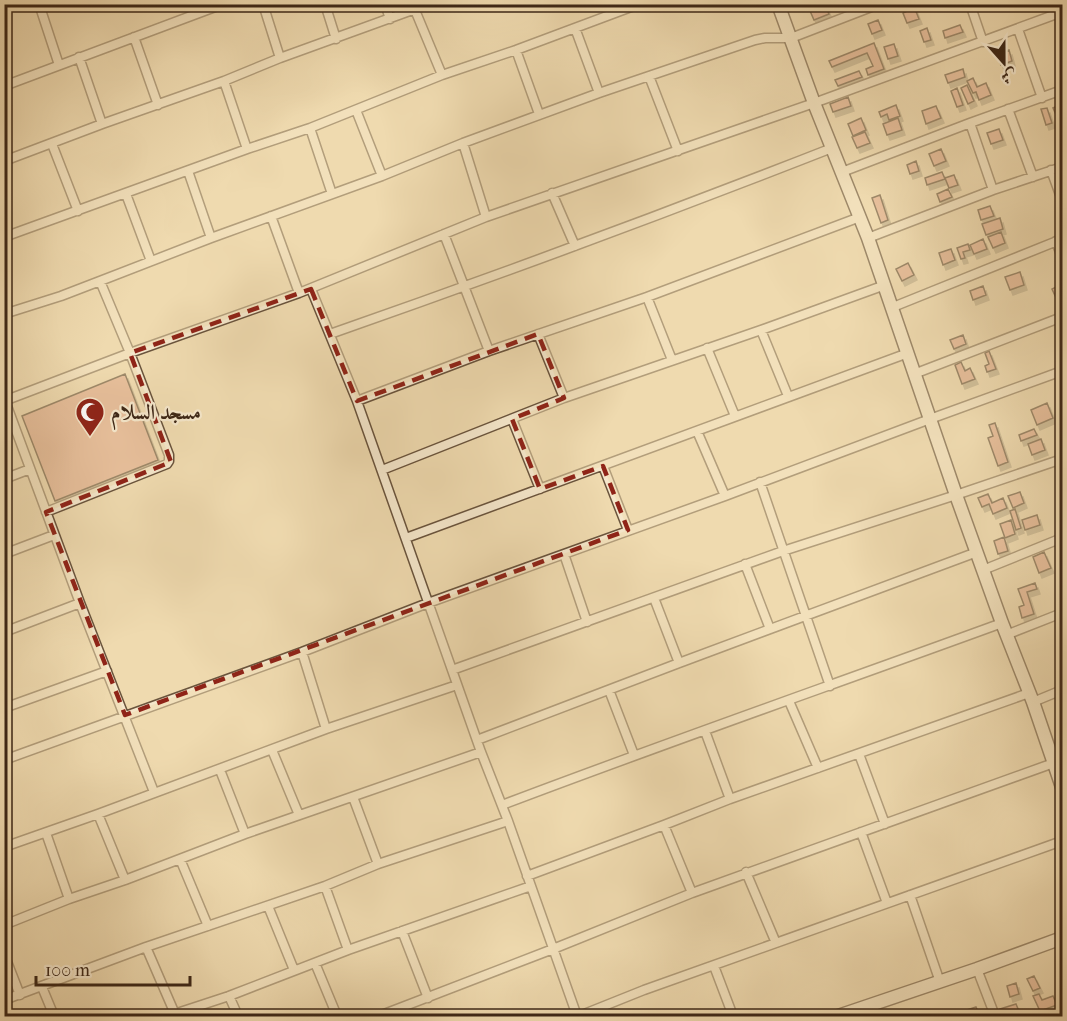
<svg xmlns="http://www.w3.org/2000/svg" width="1067" height="1021" viewBox="0 0 1067 1021" font-family="'IM FELL French Canon',Amiri,serif">
	<style>
		.building { fill: #dfa185; stroke: #3d2717; stroke-width: 1.5; filter: url(#shadow) }
		.lines { fill: none; stroke-linecap: round; stroke-linejoin: round }
		.street-casing { stroke: #6a543d; stroke-width: 11 }
		.secondary-casing { stroke: #3d2717; stroke-width: 15 }
		.street { stroke: #f5e7cb; stroke-width: 8 }
		.secondary { stroke: #f5e7cb; stroke-width: 12 }
		.marked { fill: none; stroke: #8f2418; stroke-width: 4.5; stroke-dasharray: 12 8; stroke-linejoin: round }
		.labels { text-anchor: middle; stroke-width: 4.5; stroke-linejoin: round; paint-order: stroke }
		.poi-label { font-size: 21px; font-weight: bold; fill: #3d2717; stroke: #f5e7cb; text-anchor: start }
	</style>
	<defs>
		<filter id="shadow"><feDropShadow dx="3" dy="5" stdDeviation="0" flood-color="#0004"/></filter>
	</defs>
	<rect width="100%" height="100%" fill="#efdaaf"/>
	<filter id="stains"><feTurbulence type="fractalNoise" baseFrequency=".00333" numOctaves="4"/><feColorMatrix values="0 0 0 0 .2 0 0 0 0 .09 0 0 0 0 .02 0 0 0 .5 -.17"/></filter>
	<radialGradient id="worn" r=".72"><stop offset=".6" stop-color="#630" stop-opacity="0"/><stop offset="1" stop-color="#630" stop-opacity=".3"/></radialGradient>
	<!-- building -->
	<path class="building" d="M807 4H825L829 14 814 20Z
		M907 4H913L919 19 907 23 903 13 909 10Z
		M878 20 882 30 872 34 868 24Z
		M960 25 963 32 945 38 943 31Z
		M927 28 931 40 924 42 920 31Z
		M874 43 884 69 868 75 866 69 873 66 867 53 832 67 829 61Z
		M894 44 898 56 888 59 884 47Z
		M1009 50 1012 61 1001 65 997 54Z
		M963 69 965 77 948 83 945 75Z
		M859 71 862 77 838 86 835 80Z
		M973 78 977 87 986 83 991 95 979 100 976 92 973 93 967 81Z
		M967 85 974 101 968 104 961 88Z
		M957 88 963 105 957 107 951 91Z
		M848 97 851 106 833 112 830 104Z
		M1062 104V126H1061L1053 108Z
		M896 105 900 116 889 120 887 114 881 117 879 112Z
		M936 106 941 118 926 124 922 111Z
		M1047 108 1052 123 1046 125 1041 109Z
		M861 118 866 130 853 136 848 124Z
		M898 118 902 130 887 135 883 124Z
		M999 129 1003 140 991 144 987 133Z
		M865 132 870 143 857 148 852 137Z
		M941 149 946 161 934 166 929 154Z
		M916 161 919 171 910 174 907 165Z
		M942 172 945 179 927 185 925 178Z
		M954 175 958 185 949 188 945 178Z
		M948 189 952 197 940 202 937 194Z
		M880 195 888 220 881 223 872 198Z
		M990 206 994 216 981 220 978 210Z
		M1000 218 1003 229 986 235 982 224Z
		M1001 232 1005 243 993 248 988 237Z
		M983 239 987 249 974 254 970 245Z
		M968 244 970 250 963 252 965 258 961 259 957 248Z
		M951 249 955 260 943 265 939 253Z
		M908 263 914 275 902 281 896 269Z
		M1020 272 1024 285 1010 290 1005 277Z
		M1062 284V297L1057 300 1052 289Z
		M983 286 986 295 973 300 970 291Z
		M963 335 966 344 954 349 950 340Z
		M989 351 996 369 987 372 985 366 989 364 985 353Z
		M961 362 965 371 970 368 975 379 962 384 955 365Z
		M125 374 158 460 55 501 22 416Z
		M1047 403 1053 418 1037 425 1031 410Z
		M995 423 1008 462 998 466 988 438 993 436 989 425Z
		M1034 429 1037 435 1021 441 1019 435Z
		M1041 439 1045 450 1032 455 1028 444Z
		M1020 492 1024 503 1013 508 1008 496Z
		M988 494 992 503 1003 498 1007 508 993 514 989 504 982 507 978 498Z
		M1015 509 1021 528 1016 530 1010 511Z
		M1037 515 1040 525 1025 530 1022 520Z
		M1011 520 1015 534 1005 538 1000 524Z
		M1004 537 1008 551 998 554 994 541Z
		M1044 552 1051 568 1039 573 1033 557Z
		M1035 583 1037 589 1027 592 1034 614 1022 618 1019 607 1024 605 1018 589Z
		M1034 976 1040 988 1033 991 1027 979Z
		M1016 983 1019 994 1010 997 1007 986Z
		M1039 994 1042 1000 1053 996 1057 1005 1040 1011 1033 996Z
		M1016 1004 1021 1016H1003L1000 1009Z
		M976 1007 980 1016H960L958 1013Z"/>
	<g class="lines">
		<!-- street casing -->
		<g class="street-casing">
			<path id="street" d="M39 4 59 65
				M263 4 280 58
				M325 4 336 39
				M385 4 390 19
				M970 4 983 42
				M4 8 15 4
				M415 10 442 75
				M575 28 599 93
				M1018 29 1042 98
				M134 37 158 105
				M516 50 539 114
				M79 57 102 124
				M649 76 678 151
				M224 81 247 149
				M4 86 223 4
				M1008 109 1033 177
				M356 110 382 176
				M970 123 993 190
				M310 128 332 194
				M463 143 486 217
				M52 144 78 211
				M4 161 102 124 224 81 280 58 429 4
				M1051 170 1062 200
				M188 171 211 238
				M842 172 970 123 1062 90
				M552 193 575 246
				M126 194 151 261
				M271 216 299 293
				M444 234 489 351
				M4 237 247 149 310 128 442 75 516 50 639 4
				M868 238 993 190 1062 167
				M1056 241 1062 258
				M311 289 357 401 481 752 508 821 577 1016
				M647 297 672 360
				M893 307 1062 239
				M4 314 61 296 100 281 211 238 382 176 463 143 599 93 755 40 765 38H791L879 4
				M761 330 788 396
				M330 334C499 275 666 213 832 148
				M538 334 564 398
				M707 348 735 416
				M914 374 1062 317
				M4 398 80 603 154 792
				M4 401 130 353 299 293 486 217 814 103 1062 12
				M357 401 489 351 647 297 860 217
				M512 419 540 489
				M697 431 725 496
				M603 466 628 530
				M382 470 564 398 761 330 885 285
				M4 479 30 469
				M760 482 830 686
				M46 512 167 464 169 461V455L130 353 100 281
				M406 538 908 353
				M4 554 54 535
				M564 554 587 622
				M745 564 770 629
				M983 570 1062 538
				M654 598 679 663
				M4 632 80 603
				M1006 635 1062 613
				M302 652 326 729
				M452 670 783 551 956 495 1062 459
				M609 690 634 755
				M789 701 818 768
				M1033 702 1062 690
				M4 708 107 671
				M705 731 730 799
				M477 740 679 663 977 552
				M272 750 299 815
				M859 754 885 824
				M4 760 302 652 428 603 725 496 930 419 1062 371
				M220 770 245 834
				M353 797 378 864
				M502 805C668 742 835 684 1002 623
				M98 814 125 880
				M664 825 692 893
				M861 832 887 903
				M46 833 69 899
				M4 847 98 814 326 729 457 685
				M180 859 208 926
				M746 872 776 943
				M527 876 664 825 730 799 1029 693
				M325 886 348 950
				M910 895 940 982
				M268 906 294 970
				M4 925 69 899 125 880 245 834 481 752
				M402 931 428 998
				M146 947 175 1014
				M4 954 20 995
				M315 963 337 1016
				M714 966 733 1016
				M977 969 995 1016
				M42 987 54 1016
				M229 996 238 1016
				M4 1000 146 947 325 886 378 864 508 821
				M168 1016 229 996 348 950 531 886
				M379 1016 553 949 692 893 1062 760
				M579 1016 644 990 1062 841"/>
		</g>
		<!-- secondary casing -->
		<g class="secondary-casing">
			<path id="secondary" d="M778 4 814 103 868 238 956 495 1002 623 1033 702 1062 787
				M838 1016 977 969 1062 938"/>
		</g>
		<!-- street -->
		<use href="#street" class="street"/>
		<!-- secondary -->
		<use href="#secondary" class="secondary"/>
	</g>
	<!-- marked area -->
	<path d="M0 0H1067V1021H0ZM311 289 357 401 538 334 564 398 512 419 540 489 603 466 628 530 125 715 46 512 171 462 130 353Z" fill="#efdaaf" fill-opacity=".55" fill-rule="evenodd"/>
	<path class="marked" d="M311 289 357 401 538 334 564 398 512 419 540 489 603 466 628 530 125 715 46 512 171 462 130 353Z"/>
	<!-- icons -->
	<defs>
		<g id="mosque-pin" transform="scale(1.5)"><path d="M0 17L-7.5 6A9.5 9.5 0 1 1 7.5 6Z" fill="#8f2418" stroke="#f5e7cb"/><path d="M3.5-4.9A6 6 0 1 0 3.5 4.9A5 5 0 1 1 3.5-4.9Z" fill="#fff"/></g>
	</defs>
	<g fill-rule="evenodd">
		<use href="#mosque-pin" x="90" y="412"/>
	</g>
	<g class="labels">
		<!-- poi labels -->
		<g class="poi-label">
			<text x="111" y="419">مسجد السلام</text>
		</g>
	</g>
	<!-- margin -->
	<rect width="1067" height="1021" fill="none" stroke="#efdaaf" stroke-width="24"/>
	<rect x="6" y="6" width="1055" height="1009" fill="none" stroke="#3d2717" stroke-width="3"/>
	<rect x="12" y="12" width="1043" height="997" fill="none" stroke="#3d2717" stroke-width="1.5"/>
	<!-- north arrow -->
	<g transform="translate(1004 63) rotate(159)" stroke="#f5e7cb" stroke-width="4.5" paint-order="stroke">
	<path d="M0-4.5L10 22L0 15L-10 22Z" fill="#3d2717"/>
	<text y="-9" font-size="16" font-weight="bold" text-anchor="middle" fill="#3d2717">ش</text>
	</g>
	<!-- scale -->
	<path d="M36 976v9h154v-9" fill="none" stroke="#3d2717" stroke-width="3"/>
	<text x="45" y="976" font-size="18" fill="#3d2717" stroke="#f5e7cb" stroke-width="4.5" paint-order="stroke">100 m</text>
	<rect width="100%" height="100%" filter="url(#stains)"/>
	<rect width="100%" height="100%" fill="url(#worn)"/>
</svg>
